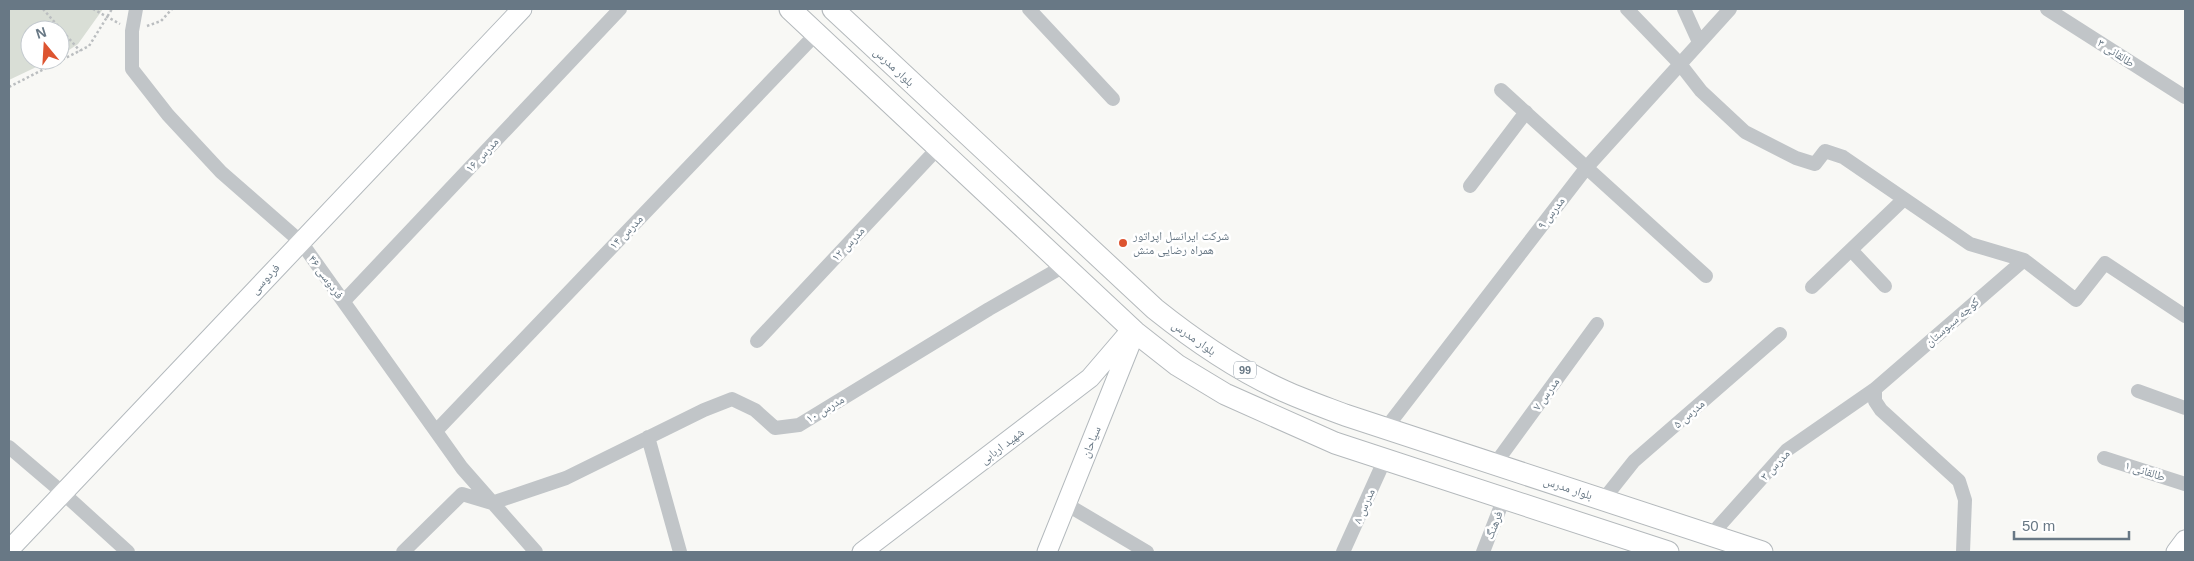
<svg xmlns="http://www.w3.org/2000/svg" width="2194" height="561" viewBox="0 0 2194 561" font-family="Helvetica,'Noto Naskh Arabic',sans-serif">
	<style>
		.green { fill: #d9ded6 }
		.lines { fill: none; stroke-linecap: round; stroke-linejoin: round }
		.secondary-casing { stroke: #b3b9bd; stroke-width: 21 }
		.primary-casing { stroke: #b4b9bc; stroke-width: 23 }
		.path { stroke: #bbbec0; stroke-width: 2.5; stroke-dasharray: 2.5 2.5; stroke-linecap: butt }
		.street { stroke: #c1c5c8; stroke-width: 14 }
		.secondary { stroke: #fff; stroke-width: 19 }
		.primary { stroke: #fff; stroke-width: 21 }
		.poi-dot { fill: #dd5430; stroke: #fff; stroke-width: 2 }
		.labels { text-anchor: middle; stroke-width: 5; stroke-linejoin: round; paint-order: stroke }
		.shield { fill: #fff; stroke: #95a0aa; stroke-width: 1 }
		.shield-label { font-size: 11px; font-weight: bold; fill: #687885 }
		.street-label { font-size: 12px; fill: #687885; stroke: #fff }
		.poi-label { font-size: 12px; fill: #687885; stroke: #fff; text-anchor: start }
	</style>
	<rect width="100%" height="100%" fill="#f8f8f5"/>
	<!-- green -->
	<path class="green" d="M9 9H103L78 44 60 56V30H30V60H51L9 80Z"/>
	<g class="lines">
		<!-- secondary casing -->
		<g class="secondary-casing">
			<path id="secondary" d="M9 550 522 9
				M862 552 1090 378 1132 329
				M1047 552 1134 335
				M2176 552 2185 540"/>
		</g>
		<!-- primary casing -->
		<g class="primary-casing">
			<path id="primary" d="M790 9 1135 332 1177 365 1225 394 1335 443 1668 552
				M833 9 1155 309C1195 341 1237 370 1284 391 1304 400 1324 407 1345 415L1762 552"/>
		</g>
		<!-- path -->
		<path class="path" d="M43 9 80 51
			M93 9 120 24
			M147 26 161 21 172 9
			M9 87 89 46 112 9"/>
		<!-- street -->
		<path class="street" d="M136 9 132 31V69L168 115 221 172 301 242 462 468 536 552
			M1029 9 1113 99
			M1627 9 1680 64 1701 91 1745 132 1796 158 1815 164 1825 151 1843 157 1970 244 2024 260
			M1684 9 1699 42
			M2047 9 2185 97
			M1501 90 1706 276
			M1470 186 1526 112
			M1851 250 1885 286
			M1812 287 1904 199
			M344 301 620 9
			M757 341 938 148
			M2138 391 2185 408
			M1386 428 1587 167 1730 9
			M436 431 816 34
			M648 437 680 552
			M9 447 63 493 128 552
			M2104 458 2185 484
			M1495 464 1597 324
			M1603 500 1634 461 1780 334
			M1066 504 1147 552
			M1711 535 1787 450 1875 389
			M403 552 462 494 492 503 566 478 704 410 732 399 755 410 775 428 799 425 989 309 1064 266
			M1343 552 1385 459
			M1483 552 1504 498
			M1963 552 1965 500 1959 481 1881 410 1875 401V389L2024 260 2076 300 2105 263 2185 316"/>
		<!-- secondary -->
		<use href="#secondary" class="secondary"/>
		<!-- primary -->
		<use href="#primary" class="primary"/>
	</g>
	<!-- markers -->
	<circle class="poi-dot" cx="1123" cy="243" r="5"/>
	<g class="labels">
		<!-- shield labels -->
		<rect class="shield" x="1234" y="361.5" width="22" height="17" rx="4"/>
		<g class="shield-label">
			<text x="1245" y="374">99</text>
		</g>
		<!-- street labels -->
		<g class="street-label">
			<text transform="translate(2116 53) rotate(33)" y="4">طالقانی ۳</text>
			<text transform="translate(894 67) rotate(43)" y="4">بلوار مدرس</text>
			<text transform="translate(482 155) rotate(-47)" y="4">مدرس ۱۶</text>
			<text transform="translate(1551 213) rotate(-53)" y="4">مدرس ۹</text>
			<text transform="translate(626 232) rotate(-46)" y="4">مدرس ۱۴</text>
			<text transform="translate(848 244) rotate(-47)" y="4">مدرس ۱۲</text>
			<text transform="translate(326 277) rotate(54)" y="4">فردوسی ۴۶</text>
			<text transform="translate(265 279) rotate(-47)" y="4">فردوسی</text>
			<text transform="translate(1952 322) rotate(-41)" y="4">کوچه سیوستان</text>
			<text transform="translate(1194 338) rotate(35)" y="4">بلوار مدرس</text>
			<text transform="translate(1546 394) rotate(-54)" y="4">مدرس ۷</text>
			<text transform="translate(825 409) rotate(-31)" y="4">مدرس ۱۰</text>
			<text transform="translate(1689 414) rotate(-41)" y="4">مدرس ۵</text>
			<text transform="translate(1091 442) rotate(-68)" y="4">سیاحان</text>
			<text transform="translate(1002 446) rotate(-37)" y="4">شهید اربابی</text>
			<text transform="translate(1775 465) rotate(-47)" y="4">مدرس ۳</text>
			<text transform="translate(2145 471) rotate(18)" y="4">طالقانی ۱</text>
			<text transform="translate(1568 488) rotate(18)" y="4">بلوار مدرس</text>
			<text transform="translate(1364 506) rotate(-66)" y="4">مدرس ۸</text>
			<text transform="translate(1494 525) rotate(-69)" y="4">فرهنگ</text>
		</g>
		<!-- poi labels -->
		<g class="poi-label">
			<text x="1133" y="240">شرکت ایرانسل اپراتور<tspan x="1133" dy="14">همراه رضایی منش</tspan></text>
		</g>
	</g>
	<!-- border -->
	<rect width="2194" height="561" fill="none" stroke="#687885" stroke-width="20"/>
	<!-- north arrow -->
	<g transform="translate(45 45) rotate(342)"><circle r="24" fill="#ffffff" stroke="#c3c9ce"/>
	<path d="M0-4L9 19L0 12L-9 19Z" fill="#dd5430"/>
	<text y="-8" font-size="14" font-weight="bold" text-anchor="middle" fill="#687885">N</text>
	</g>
	<!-- scale -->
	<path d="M2014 531v8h115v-8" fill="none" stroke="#687885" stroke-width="2.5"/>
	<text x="2022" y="531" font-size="15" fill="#687885" stroke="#ffffff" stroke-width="4" paint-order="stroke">50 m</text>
</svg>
